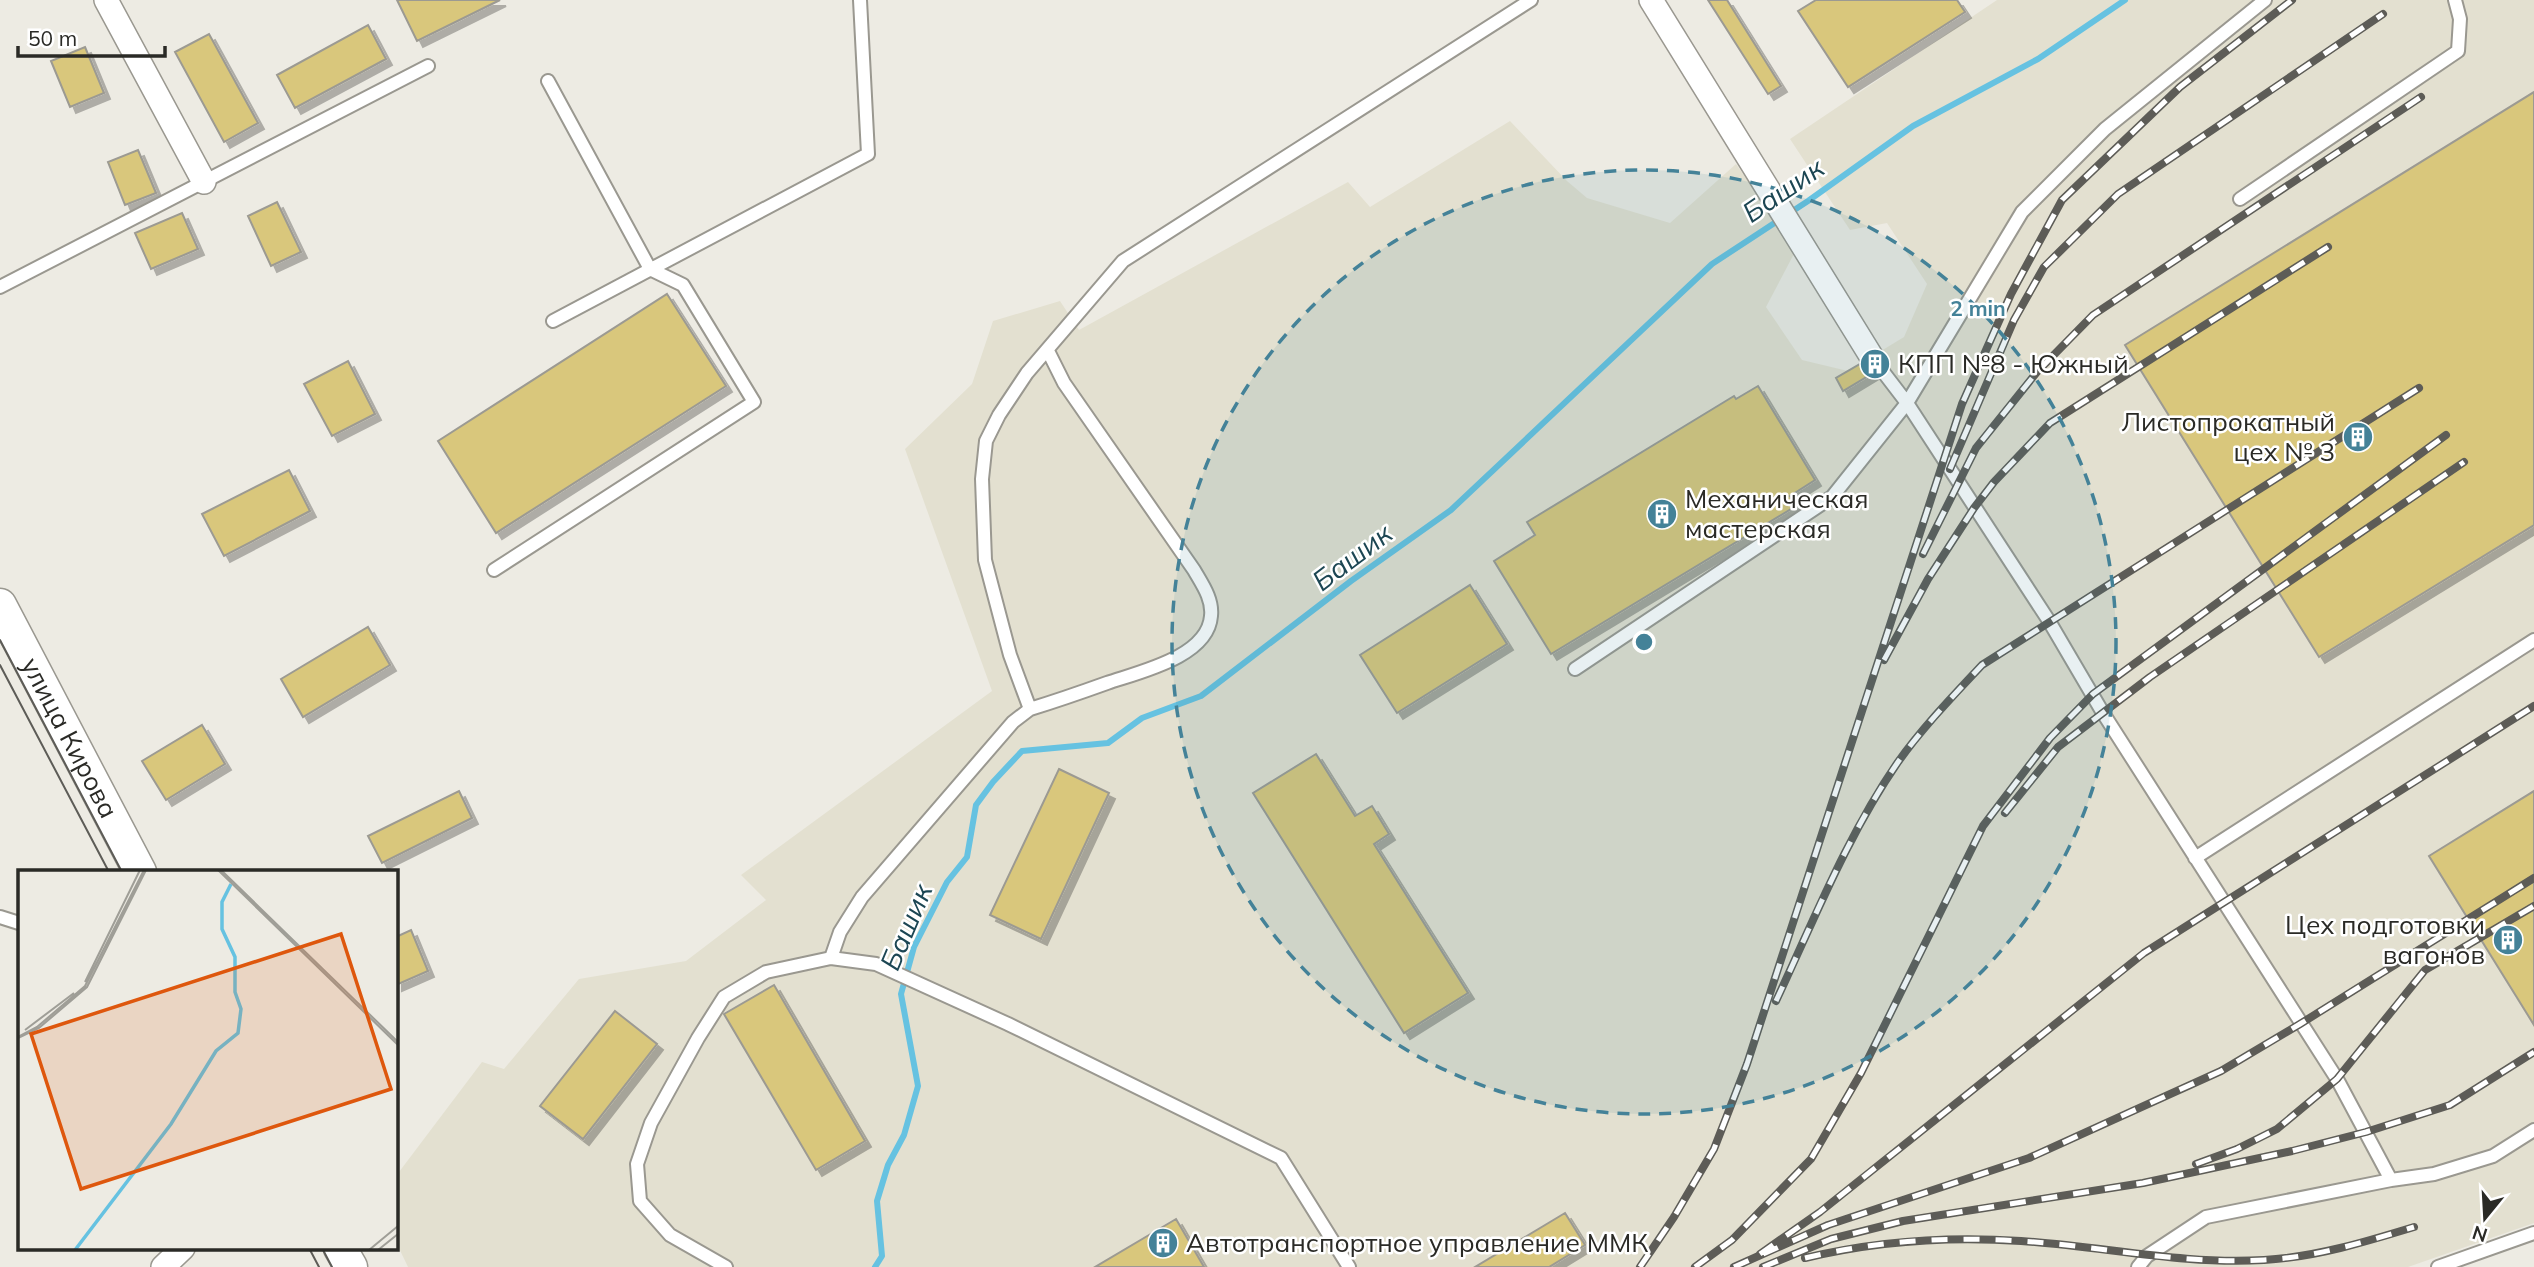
<svg xmlns="http://www.w3.org/2000/svg" width="2534" height="1267" viewBox="0 0 2534 1267" font-family="Mulish,sans-serif">
	<style>
		.built { fill: #e3e0d0 }
		.lines { fill: none; stroke-linecap: round; stroke-linejoin: round }
		.stream { stroke: #66c2e1; stroke-width: 6 }
		.building { fill: #d9c77b; stroke: #9c9a92; stroke-width: 2; filter: url(#shadow) }
		.lane-casing { stroke: #9a9890; stroke-width: 16 }
		.street-casing { stroke: #9a9890; stroke-width: 26 }
		.secondary-casing { stroke: #9a9890; stroke-width: 35 }
		.lane { stroke: #fff; stroke-width: 12 }
		.street { stroke: #fff; stroke-width: 23 }
		.secondary { stroke: #fff; stroke-width: 32 }
		.tram { stroke: #5d5c57; stroke-width: 2 }
		.rail-casing { stroke: #5d5c57; stroke-width: 8 }
		.rail { stroke: #fff; stroke-width: 5; stroke-dasharray: 16; stroke-linecap: butt }
		.ring { fill: none; stroke: #448298; stroke-width: 3.5; stroke-dasharray: 12 9 }
		.labels { text-anchor: middle; stroke-width: 5; stroke-linejoin: round; paint-order: stroke }
		.poi-label { font-size: 26px; fill: #2a2a26; stroke: #fff; text-anchor: start }
		.street-label { font-size: 26px; fill: #2a2a26; stroke: #fff }
		.water-label { font-size: 28px; font-style: italic; fill: #1c4653; stroke: #fff }
		.inset-river { fill: none; stroke: #66c2e1; stroke-width: 3.5 }
		.inset-road { fill: none; stroke: #9f9e97; stroke-width: 2 }
		.view { fill: #de570d; fill-opacity: 0.15; stroke: #de570d; stroke-width: 3.5 }
		.inset-edge { fill: none; stroke: #2a2a26; stroke-width: 3.5 }
		.centre { fill: #448298; stroke: #fff; stroke-width: 3.5 }
		.ring-label { font-size: 21px; text-anchor: middle; font-weight: bold; fill: #448298; stroke: #fff; stroke-width: 5; stroke-linejoin: round; paint-order: stroke }
	</style>
	<defs>
		<filter id="shadow"><feDropShadow dx="6" dy="6" stdDeviation="0" flood-color="#0004"/></filter>
	</defs>
	<rect width="100%" height="100%" fill="#edebe3"/>
	<!-- built -->
	<path class="built" d="M1997 0H2534V1223L2408 1267H408L396 1242V1176L482 1062 504 1069 579 979 686 961 766 900 741 875 992 691 905 449 972 384 993 321 1060 301 1079 330 1348 182 1370 207 1510 121 1567 181 1587 198 1670 223 1736 164 1796 250 1766 307 1802 360 1848 371 1904 337 1927 284 1887 223 1850 230 1790 139Z"/>
	<g class="lines">
		<!-- stream -->
		<path class="stream" d="M875 1267 882 1256 877 1201 888 1165 904 1135 918 1086 901 994 914 947 947 882 967 857 976 805 993 782 1022 751 1108 743 1142 718 1201 696 1351 581 1451 510 1712 264 1808 201 1913 126 2038 59 2125 0"/>
	</g>
	<!-- building -->
	<path class="building" d="M397 0H500L417 41Z
		M1708 0H1727L1781 86 1768 94Z
		M1816 0H1957L1965 12 1848 87 1798 11Z
		M368 25 386 59 295 108 277 75Z
		M209 34 258 123 224 142 175 52Z
		M85 47 104 93 70 107 51 61Z
		M2534 92V525L2319 657 2125 345Z
		M138 150 156 193 125 205 108 162Z
		M277 202 301 252 271 266 248 216Z
		M182 213 198 249 151 269 135 233Z
		M667 294 726 386 496 533 438 441Z
		M348 361 375 414 332 436 304 384Z
		M1860 364 1873 373 1843 391 1836 378Z
		M1758 386 1815 480 1790 496 1796 506 1551 654 1494 561 1535 535 1527 522 1734 396 1736 399Z
		M289 470 310 511 224 556 202 514Z
		M1470 585 1507 644 1397 713 1360 655Z
		M368 627 390 665 303 717 281 679Z
		M202 725 225 764 166 800 142 761Z
		M1316 754 1355 816 1372 806 1389 834 1374 844 1468 993 1404 1033 1253 793Z
		M1059 769 1109 793 1041 939 990 915Z
		M459 791 472 818 382 863 368 836Z
		M2534 791V1025L2429 856Z
		M411 930 428 971 396 985V937Z
		M774 985 865 1141 816 1170 724 1014Z
		M615 1011 657 1044 583 1139 540 1106Z
		M1565 1213 1585 1245 1549 1267H1475Z
		M1176 1219 1204 1267H1095Z"/>
	<g class="lines">
		<!-- lane casing -->
		<g class="lane-casing">
			<path id="lane" d="M2240 199 2458 51 2460 19 2455 0
				M0 287 428 66
				M553 321 868 154 860 0
				M1871 356 1907 403 2049 621 2103 713 2337 1079 2391 1180 2206 1217 2147 1256 2138 1267
				M494 570 754 402 683 285 650 269 548 81
				M1575 669 1832 497 1907 403 2022 212 2105 129 2265 0
				M1030 709 1010 655 985 560 982 479 986 441 999 415 1027 373 1123 261 1531 0
				M2195 858 2534 640
				M0 917 19 923
				M831 958 840 932 862 897 1013 722 1030 709C1056 701 1082 692 1107 683 1139 672 1208 657 1211 616 1213 599 1202 584 1194 570L1064 383 1048 351
				M2391 1180 2434 1174 2493 1156 2534 1130
				M726 1267 670 1235 640 1201 637 1164 651 1123 698 1038 724 997 766 972 831 958 876 964 1008 1024 1281 1158 1349 1267
				M2438 1267 2534 1233"/>
		</g>
		<!-- street casing -->
		<g class="street-casing">
			<path id="street" d="M106 0 204 182
				M1651 0 1871 356
				M163 1267 183 1248"/>
		</g>
		<!-- secondary casing -->
		<g class="secondary-casing">
			<g id="secondary">
				<path id="s1" d="M0 605 140 872"/>
				<path d="M340 1248 351 1267"/>
			</g>
		</g>
		<!-- lane -->
		<use href="#lane" class="lane"/>
		<!-- street -->
		<use href="#street" class="street"/>
		<!-- secondary -->
		<use href="#secondary" class="secondary"/>
		<!-- tram -->
		<path class="tram" d="M0 640 122 872
			M0 665 109 872
			M309 1248 319 1267
			M322 1248 332 1267"/>
		<!-- rail casing -->
		<g class="rail-casing">
			<path id="rail" d="M1950 469 2014 320 2044 267 2118 194 2383 14
				M1923 554 1976 448 2037 372 2093 315 2421 97
				M1884 660 1928 579 1974 508 1994 482 2050 423 2328 247
				M2005 813 2058 747 2150 677 2464 462
				M1776 1001C1814 920 1847 836 1898 762 1923 727 1953 696 1982 665L2419 388
				M2196 1164 2237 1149 2277 1129 2337 1079 2425 970 2534 906
				M1760 1254 1820 1212 2144 953 2534 706
				M1805 1258C1876 1241 1948 1236 2021 1241 2102 1246 2182 1265 2264 1260 2316 1257 2365 1242 2414 1227
				M1640 1267 1674 1217 1714 1149 1747 1064 1962 404 2011 294 2062 200 2180 87 2292 0
				M1695 1267 1732 1240 1811 1159 1861 1073 1983 826 2050 738 2093 694 2446 435
				M1734 1267 1828 1225 2029 1158 2221 1071 2300 1024 2534 878
				M1763 1267 1831 1239 1903 1221 2143 1183 2292 1151 2366 1132 2450 1105 2534 1052"/>
		</g>
		<!-- rail -->
		<use href="#rail" class="rail"/>
	</g>
	<!-- distance rings -->
	<circle cx="1644" cy="642" r="472" fill="#448298" fill-opacity=".12"/>
	<circle class="ring" cx="1644" cy="642" r="472"/>
	<!-- icons -->
	<defs>
		<g id="building-disc" transform="scale(1.575)"><circle r="9.5" fill="#448298" stroke="#fff"/><path d="M-4-6H4V6H1V3H-1V6H-4ZM-2.5-4.3h1.7v1.8h-1.7ZM.8-4.3h1.7v1.8H.8ZM-2.5-1h1.7V.8h-1.7ZM.8-1h1.7V.8H.8Z" fill="#fff"/></g>
	</defs>
	<g fill-rule="evenodd">
		<use href="#building-disc" x="1875" y="364"/>
		<use href="#building-disc" x="2358" y="437"/>
		<use href="#building-disc" x="1662" y="514"/>
		<use href="#building-disc" x="2508" y="940"/>
		<use href="#building-disc" x="1163" y="1243"/>
	</g>
	<g class="labels">
		<!-- poi labels -->
		<g class="poi-label">
			<text x="1898" y="373">КПП №8 - Южный</text>
			<text x="2335" y="431" text-anchor="end">Листопрокатный<tspan x="2335" dy="30">цех № 3</tspan></text>
			<text x="1685" y="508">Механическая<tspan x="1685" dy="30">мастерская</tspan></text>
			<text x="2485" y="934" text-anchor="end">Цех подготовки<tspan x="2485" dy="30">вагонов</tspan></text>
			<text x="1186" y="1252">Автотранспортное управление ММК</text>
		</g>
		<!-- street labels -->
		<g class="street-label">
			<text dy="9" stroke="none"><textPath href="#s1" startOffset="150">улица Кирова</textPath></text>
		</g>
		<!-- water labels -->
		<g class="water-label">
			<text transform="translate(1783 190) rotate(-34)" y="10">Башик</text>
			<text transform="translate(1352 557) rotate(-37)" y="10">Башик</text>
			<text transform="translate(906 927) rotate(-67)" y="10">Башик</text>
		</g>
	</g>
	<!-- overview -->
	<g transform="translate(18 870)">
		<rect width="380" height="380" fill="#edebe3"/>
		<path class="inset-river" d="M57 380 153 254 198 181 220 163 223 139 217 122V87L204 59V32L213 14"/>
		<path class="inset-road" d="M200 0 380 175M203 0 380 172M67 112 122 0M7 160 56 123M0 167 19 157 67 116 126 0M0 168 21 158 69 117 128 0M351 380 380 356M360 380 380 364"/>
		<path class="view" d="M323 64 373 219 63 319 13 164Z"/>
		<rect width="380" height="380" class="inset-edge"/>
	</g>
	<circle cx="1644" cy="642" r="10" class="centre"/>
	<g class="ring-label">
		<text x="1978" y="316">2 min</text>
	</g>
	<!-- north arrow -->
	<g transform="translate(2485 1218) rotate(198)" stroke="#ffffff" stroke-width="5" paint-order="stroke">
	<path d="M0-5L12 26L0 18L-12 26Z" fill="#2a2a26"/>
	<text y="-10" font-size="19" font-weight="bold" text-anchor="middle" fill="#2a2a26">N</text>
	</g>
	<!-- scale -->
	<path d="M18 46v10h147v-10" fill="none" stroke="#2a2a26" stroke-width="3.5"/>
	<text x="28" y="46" font-size="21" fill="#2a2a26" stroke="#ffffff" stroke-width="5" paint-order="stroke">50 m</text>
</svg>
